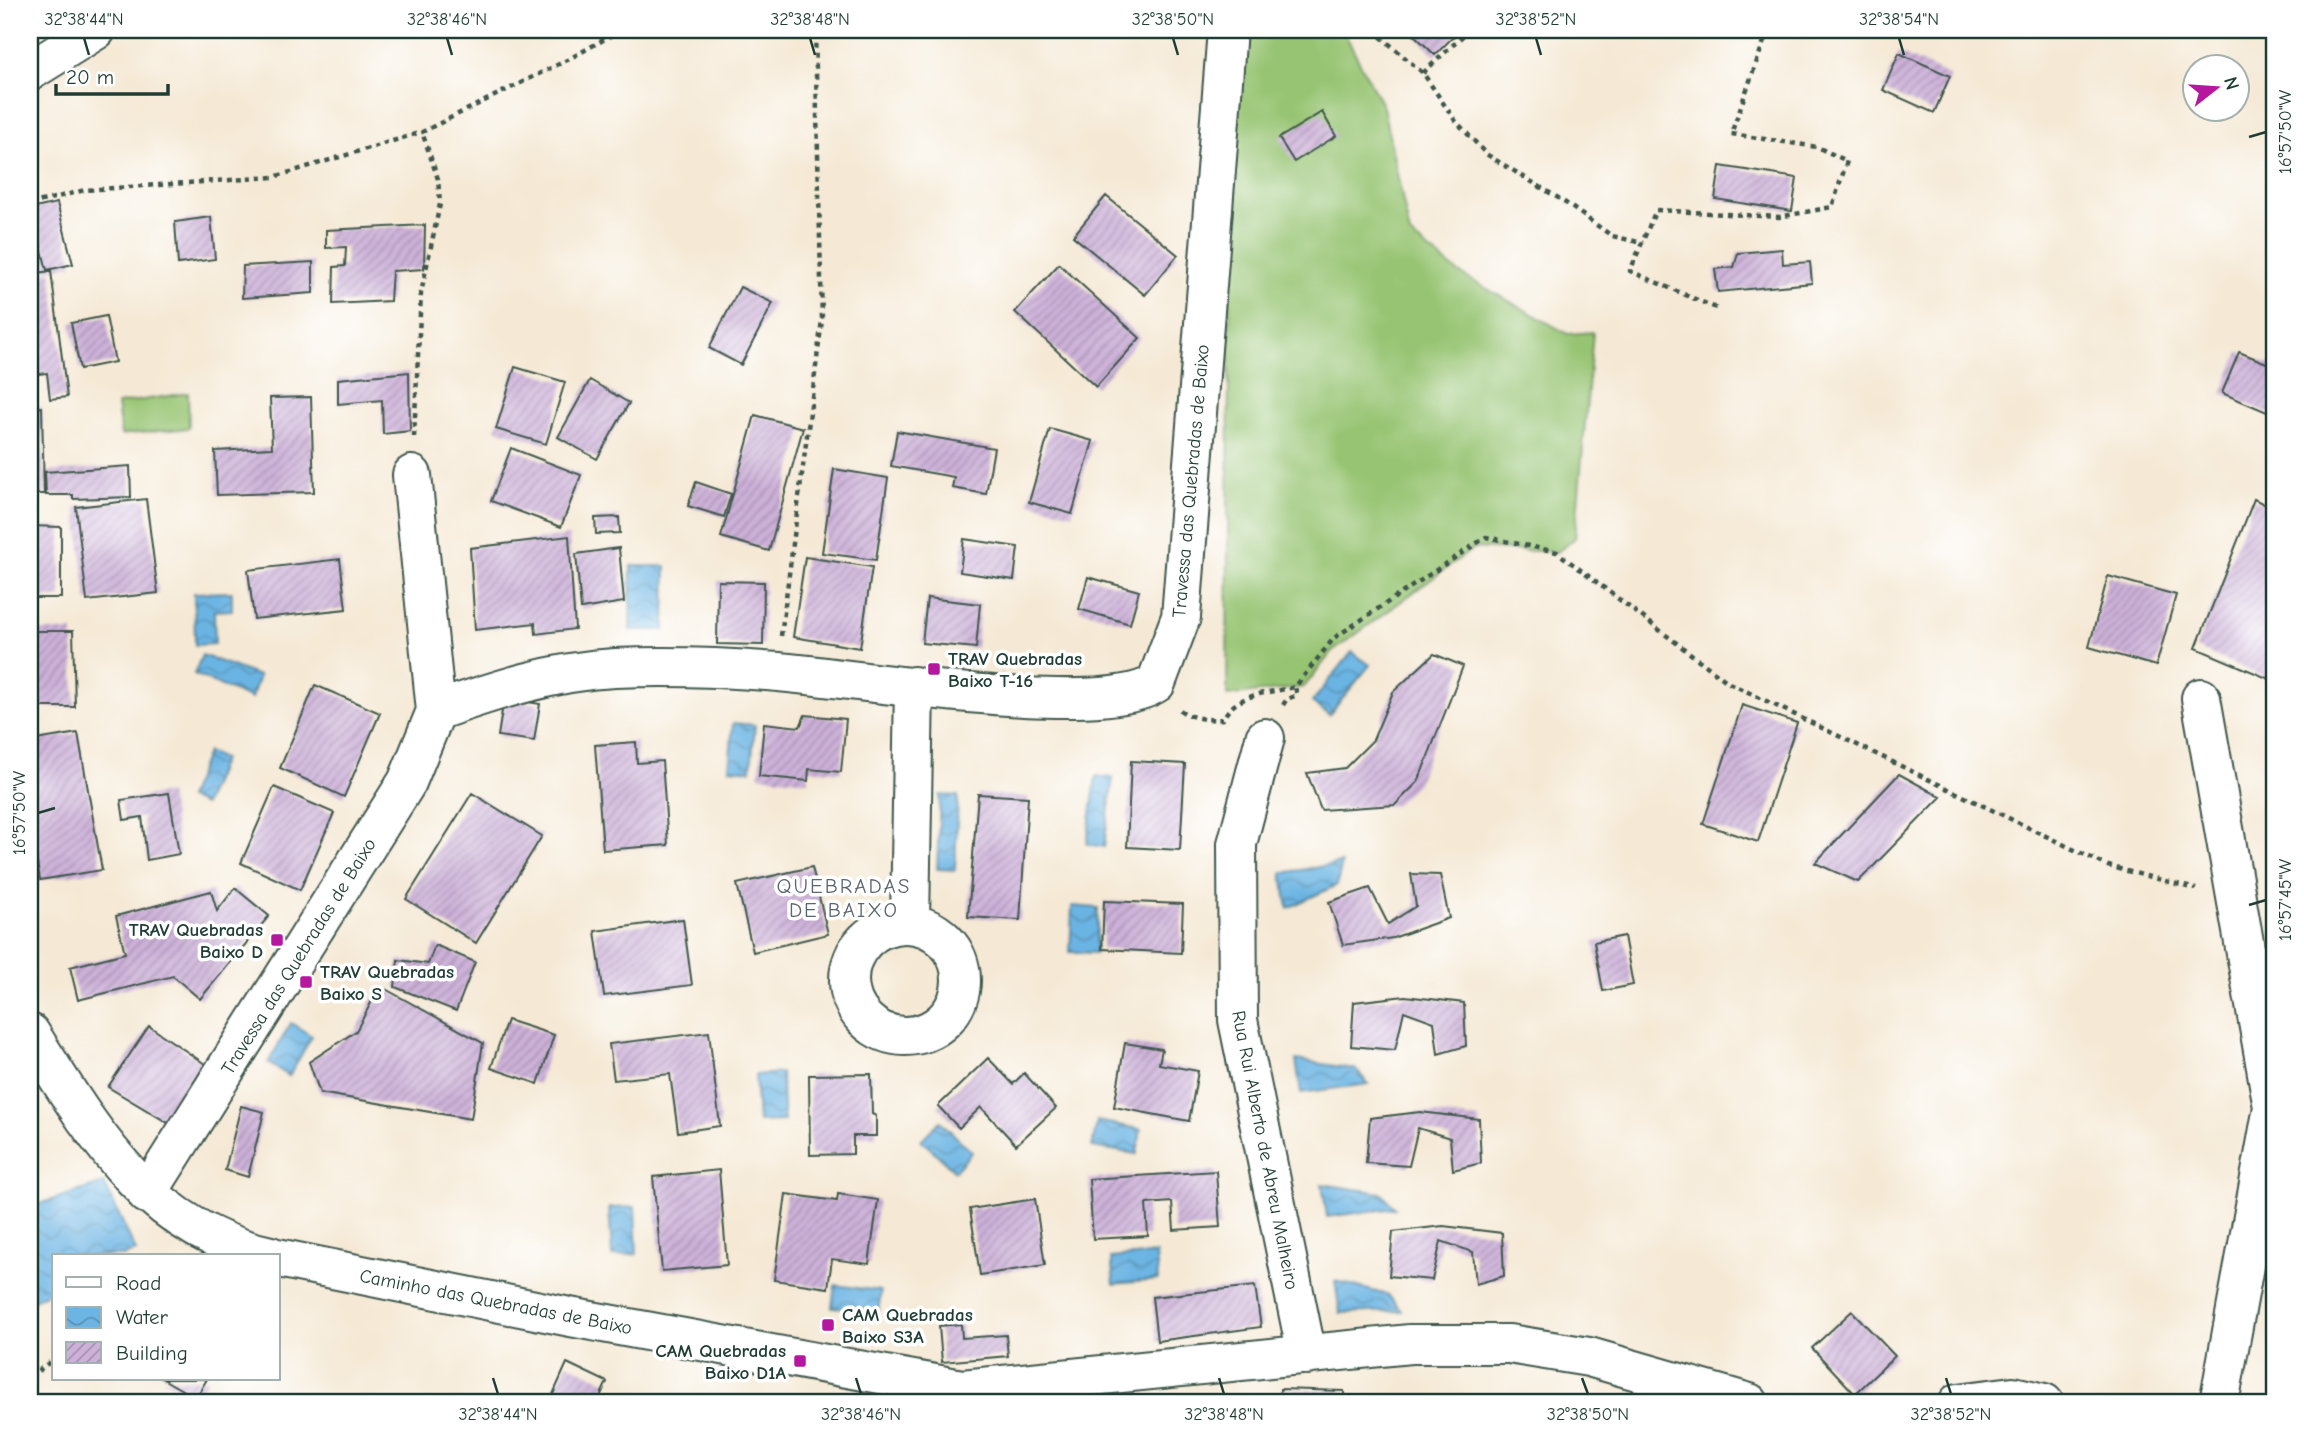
<svg xmlns="http://www.w3.org/2000/svg" width="2304" height="1433" viewBox="0 0 2304 1433" font-family="'Comic Neue',sans-serif">
	<style>
		.grass { fill: #97c472; stroke: #5b8053; stroke-width: 2 }
		.water { fill: url(#water-waves); stroke: #45788c; stroke-width: 2 }
		.building { fill: url(#building-hatch) }
		.lines { fill: none; stroke-linecap: round; stroke-linejoin: round }
		.minor-casing { stroke: #3f574c; stroke-width: 42 }
		.major-casing { stroke: #3f574c; stroke-width: 42 }
		.path { stroke: #3f574c; stroke-width: 4.5; stroke-dasharray: 5 5; stroke-linecap: butt }
		.minor { stroke: #fff; stroke-width: 38 }
		.major { stroke: #fff; stroke-width: 38 }
		.ticks { fill: none; stroke: #1f3d34; stroke-width: 2.5 }
		.poi-dot { fill: #b5179e; stroke: #fff; stroke-width: 2.5 }
		.labels { text-anchor: middle; stroke-width: 7; stroke-linejoin: round; paint-order: stroke }
		.street-label { font-size: 19px; fill: #1f3d34; stroke: #fff }
		.poi-label { font-size: 19px; font-weight: bold; fill: #1f3d34; stroke: #fff; text-anchor: start }
		.neighbourhood-label { font-size: 21px; letter-spacing: 2px; fill: #5c666e; stroke: #fff }
		.neatline { fill: none; stroke: #1f3d34; stroke-width: 2.5 }
		.ticks-label { font-size: 18px; text-anchor: middle; fill: #1f3d34 }
	</style>
	<defs>
		<pattern id="water-waves" width="16" height="10" patternUnits="userSpaceOnUse" patternTransform="scale(1.75)"><rect width="16" height="10" fill="#6bb4e3"/><path d="M0 5q4-4 8 0t8 0" fill="none" stroke="#5794b9"/></pattern>
		<pattern id="building-hatch" width="6" height="6" patternUnits="userSpaceOnUse" patternTransform="scale(1.75)"><rect width="6" height="6" fill="#cdb1d9"/><path d="M-1 1l2-2M0 6l6-6M5 7l2-2" fill="none" stroke="#a691b1"/></pattern>
	</defs>
	<rect width="100%" height="100%" fill="#fff"/>
	<filter id="ink" filterUnits="userSpaceOnUse"><feTurbulence type="fractalNoise" baseFrequency=".0143" numOctaves="2"/><feDisplacementMap in="SourceGraphic" scale="14" xChannelSelector="R" yChannelSelector="G"/><feConvolveMatrix kernelMatrix="1 2 1 2 8 2 1 2 1" color-interpolation-filters="sRGB"/></filter>
	<filter id="wash" filterUnits="userSpaceOnUse"><feTurbulence type="fractalNoise" baseFrequency=".00686" numOctaves="4" result="noise"/><feDisplacementMap in="SourceGraphic" scale="28" xChannelSelector="R" yChannelSelector="G"/><feGaussianBlur stdDeviation="1.57" result="paint"/><feColorMatrix in="noise" values="0 0 0 0 0 0 0 0 0 0 0 0 0 0 0 0 0 1.4 0 .05"/><feComposite in="paint" operator="in"/></filter>
	<g filter="url(#wash)">
		<rect width="100%" height="100%" fill="#f5e9d5"/>
		<!-- grass -->
		<path class="grass" d="M1231 30H1343L1383 107 1410 235 1459 273 1568 334 1593 332 1575 538 1557 552 1474 548 1332 652 1304 687 1227 696Z
			M188 393 189 428 121 435 117 404Z"/>
		<!-- water -->
		<path class="water" d="M631 566H666L665 630H630Z
			M232 592V610L214 611 215 644 195 645 194 593Z
			M1352 652 1370 665 1329 715 1312 702Z
			M202 655 259 676 251 699 194 674Z
			M733 723 755 725 751 770 729 768Z
			M207 752 223 759 204 805 188 798Z
			M1096 776 1113 778 1104 847 1087 844Z
			M940 795 958 796 955 870 937 869Z
			M1342 863 1337 885 1288 908 1282 873Z
			M1072 906 1098 908 1096 953 1070 952Z
			M291 1023 312 1036 289 1076 268 1063Z
			M1296 1060 1355 1069 1369 1084 1301 1093Z
			M781 1073 784 1121 758 1122 755 1075Z
			M940 1121 972 1152 955 1171 921 1140Z
			M1097 1121 1141 1129 1137 1154 1092 1147Z
			M104 1183 136 1251 124 1256H54V1290L30 1302V1207Z
			M1322 1184 1381 1193 1395 1208 1327 1217Z
			M635 1207 637 1254 612 1256 609 1208Z
			M1156 1254 1158 1280 1114 1284 1111 1258Z
			M1335 1281 1388 1295 1402 1311 1340 1313Z
			M835 1285 881 1291 878 1313 832 1307Z"/>
		<g id="blocks">
			<!-- building -->
			<path class="building" d="M1409 30H1460L1435 55Z
				M1899 53 1950 76 1934 113 1883 90Z
				M1322 112 1336 136 1294 162 1279 138Z
				M1720 166 1797 178 1792 211 1715 199Z
				M1106 196 1178 255 1145 295 1073 236Z
				M57 203 73 264 47 270 31 209Z
				M211 217 215 259 178 264 175 222Z
				M425 225 424 269 392 271 390 301 333 304 334 267 345 266 346 247 326 248V230Z
				M1782 249 1783 264 1810 262 1812 283 1718 292 1715 269 1734 267 1738 253Z
				M313 262V293L242 298 243 266Z
				M1059 264 1140 338 1096 387 1015 312Z
				M51 271 67 397 50 399 47 373 30 375V274Z
				M740 287 773 303 741 365 709 348Z
				M106 316 115 362 80 369 71 323Z
				M2239 352 2274 366V415L2222 393Z
				M515 367 565 382 546 444 496 429Z
				M409 372 410 431 383 434 382 400 338 404V379Z
				M590 380 629 403 597 459 558 437Z
				M311 397 314 492 217 495 215 451 272 448 270 398Z
				M42 407 44 494H30V408Z
				M755 415 803 428 769 551 721 537Z
				M1050 429 1093 441 1072 514 1029 502Z
				M897 431 994 448 986 494 952 488 954 477 891 466Z
				M511 448 581 475 561 527 491 501Z
				M130 466 131 497 73 499V495H46L45 472Z
				M834 469 888 478 876 560 822 553Z
				M696 482 731 494 724 517 688 506Z
				M146 499 158 593 87 601 76 507Z
				M2254 499 2274 509V681L2196 648Z
				M619 517 620 533 596 534 595 518Z
				M30 526 61 527V598H30Z
				M569 536 575 629 536 634 535 623 475 630 470 548Z
				M964 539 1018 547 1014 580 960 572Z
				M619 548 624 602 581 609 576 554Z
				M805 557 872 567 860 648 793 637Z
				M340 559 346 609 254 619 248 570Z
				M2108 576 2176 595 2156 666 2089 647Z
				M1088 577 1139 591 1130 624 1079 609Z
				M718 581 764 582 763 645 717 644Z
				M927 598 980 604 976 648 922 643Z
				M30 631H73L75 707H30Z
				M1434 654 1463 666 1418 782 1395 805 1321 810 1307 773 1345 768 1373 740 1393 692Z
				M315 685 380 713 344 797 280 768Z
				M504 698 540 704 534 741 498 736Z
				M1742 705 1797 723 1758 842 1703 824Z
				M805 715 846 719 841 772 809 769 808 781 759 776 764 723 800 727Z
				M78 733 102 870 40 880 30 823V741Z
				M636 742 637 763 662 761 668 845 603 850 595 745Z
				M1131 761 1185 764 1180 850 1127 847Z
				M1899 774 1941 797 1858 882 1815 863Z
				M274 787 334 813 300 890 241 863Z
				M169 793 179 854 147 860 142 817 124 820 121 800Z
				M472 793 542 836 476 943 406 899Z
				M978 794 1028 797 1020 920 968 917Z
				M812 867 828 934 753 952 737 884Z
				M1411 874 1440 875 1449 918 1393 938 1343 945 1329 902 1370 888 1388 924 1416 906Z
				M235 888 269 916 200 999 173 976 78 1000 70 967 125 953 116 916 211 891 217 911Z
				M1104 901 1183 904 1181 953 1102 949Z
				M683 919 692 985 604 996 595 931Z
				M1624 936 1633 985 1603 991 1594 942Z
				M435 945 475 962 456 1011 395 987 398 960 428 964Z
				M380 986 483 1043 471 1119 320 1093 309 1062 356 1031Z
				M1405 996 1464 1003 1466 1046 1438 1054 1434 1022 1404 1011 1395 1050 1351 1046 1354 1002Z
				M507 1020 554 1035 538 1084 491 1068Z
				M149 1026 205 1064 170 1124 108 1087Z
				M709 1032 720 1126 678 1132 670 1074 614 1080 609 1044Z
				M1125 1043 1162 1049 1159 1064 1198 1071 1189 1121 1114 1107Z
				M988 1058 1013 1084 1024 1073 1056 1108 1016 1145 981 1107 959 1128 938 1106Z
				M871 1074 872 1114 876 1116V1136H853V1154L810 1155 809 1075Z
				M241 1106 264 1112 248 1177 225 1170Z
				M1420 1112 1479 1119 1481 1163 1453 1170 1450 1138 1418 1128 1409 1166 1366 1163 1370 1118Z
				M719 1170 727 1265 662 1271 653 1177Z
				M1216 1171 1220 1227 1174 1230 1172 1202 1146 1204 1148 1236 1093 1239 1089 1179Z
				M786 1194 837 1201 838 1194 878 1200 869 1264 832 1259 828 1288 774 1280Z
				M1035 1199 1045 1265 980 1275 970 1209Z
				M1443 1226 1502 1233 1504 1276 1476 1284 1473 1252 1441 1241 1432 1280 1389 1276 1393 1232Z
				M1255 1286 1261 1327 1157 1341 1152 1297Z
				M1852 1311 1895 1356 1855 1394 1812 1348Z
				M961 1324 962 1338 1006 1335 1008 1356 942 1362 939 1326Z
				M567 1363 607 1382 597 1403 550 1401Z
				M163 1379H207L196 1398Z
				M1280 1389 1344 1391V1403H1280Z"/>
		</g>
	</g>
	<g filter="url(#ink)">
		<use href="#blocks" fill-opacity="0" stroke="#3f574c" stroke-width="2"/>
		<g class="lines">
			<!-- minor casing -->
			<g class="minor-casing">
				<path id="minor" d="M412 475 436 711
					M2201 698 2273 1107 2219 1403
					M1265 738 1237 844 1238 1020 1307 1355
					M910 923 914 686
					M849 980a56 56 0 1 1 112 0a56 56 0 1 1-112 0Z
					M30 1033C92 1131 148 1231 271 1256
					M147 1194 407 782 436 711C494 691 553 671 615 668 666 666 729 668 779 672 854 678 1102 720 1156 683L1181 617 1227 30
					M278 1258 570 1317 962 1389 1410 1344H1509L1589 1357 1749 1403
					M1958 1403 2013 1396 2044 1403"/>
			</g>
			<!-- major casing -->
			<g class="major-casing">
				<path id="major" d="M30 71 96 30"/>
			</g>
			<!-- path -->
			<path class="path" d="M1373 30 1423 73 1454 119 1486 154 1560 199 1612 236 1643 243
				M1423 73 1469 30
				M30 204 85 190 274 177 422 132 569 59 621 30
				M1716 308 1630 271 1656 210 1779 217 1832 207 1847 161 1817 147 1731 134 1768 30
				M414 437 421 293 440 204 438 179 422 132
				M781 636 822 320 815 30
				M1283 705 1287 699 1297 695 1295 687 1334 638 1486 537 1557 552 1729 683 2108 866 2196 889
				M1180 710C1191 719 1210 720 1223 719 1235 693 1270 693 1295 687
				M30 1377 54 1359"/>
			<!-- minor -->
			<use href="#minor" class="minor"/>
			<!-- major -->
			<use href="#major" class="major"/>
		</g>
	</g>
	<!-- ticks -->
	<path class="ticks" d="M84 38 89 55M447 38 452 55M810 38 815 55M1173 38 1178 55M1536 38 1541 55M1899 38 1904 55M2249 137 2266 132M38 813 55 808M2249 905 2266 900M493 1378 498 1394M856 1378 861 1394M1219 1378 1224 1394M1582 1378 1588 1394M1946 1378 1951 1394"/>
	<!-- markers -->
	<g class="poi-dot">
		<rect x="927" y="662" width="14" height="14" rx="3.5"/>
		<rect x="270" y="933" width="14" height="14" rx="3.5"/>
		<rect x="299" y="975" width="14" height="14" rx="3.5"/>
		<rect x="821" y="1318" width="14" height="14" rx="3.5"/>
		<rect x="793" y="1354" width="14" height="14" rx="3.5"/>
	</g>
	<g class="labels">
		<!-- street labels -->
		<g class="street-label">
			<text transform="translate(1190 481) rotate(-85)" y="7">Travessa das Quebradas de Baixo</text>
			<text transform="translate(298 956) rotate(-58)" y="7">Travessa das Quebradas de Baixo</text>
			<text transform="translate(1266 1150) rotate(79)" y="7">Rua Rui Alberto de Abreu Malheiro</text>
			<text transform="translate(496 1301) rotate(11)" y="7">Caminho das Quebradas de Baixo</text>
		</g>
		<!-- poi labels -->
		<g class="poi-label">
			<text x="948" y="665">TRAV Quebradas<tspan x="948" dy="22">Baixo T-16</tspan></text>
			<text x="263" y="936" text-anchor="end">TRAV Quebradas<tspan x="263" dy="22">Baixo D</tspan></text>
			<text x="320" y="978">TRAV Quebradas<tspan x="320" dy="22">Baixo S</tspan></text>
			<text x="842" y="1321">CAM Quebradas<tspan x="842" dy="22">Baixo S3A</tspan></text>
			<text x="786" y="1357" text-anchor="end">CAM Quebradas<tspan x="786" dy="22">Baixo D1A</tspan></text>
		</g>
		<!-- neighbourhood labels -->
		<g class="neighbourhood-label">
			<text x="844" y="893">QUEBRADAS<tspan x="844" dy="24">DE BAIXO</tspan></text>
		</g>
	</g>
	<!-- margin -->
	<rect width="2304" height="1433" fill="none" stroke="#fff" stroke-width="77"/>
	<!-- legend -->
	<rect x="52" y="1254" width="228" height="126" fill="#ffffff" stroke="#a5b1ae" stroke-width="2"/>
	<rect x="66" y="1277" width="35" height="10" fill="#ffffff" stroke="#a5b1ae" stroke-width="2"/>
	<text x="116" y="1290" font-size="21" fill="#1f3d34">Road</text>
	<rect x="66" y="1307" width="35" height="21" fill="url(#water-waves)" stroke="#a5b1ae" stroke-width="2"/>
	<text x="116" y="1324" font-size="21" fill="#1f3d34">Water</text>
	<rect x="66" y="1342" width="35" height="21" fill="url(#building-hatch)" stroke="#a5b1ae" stroke-width="2"/>
	<text x="116" y="1360" font-size="21" fill="#1f3d34">Building</text>
	<!-- north arrow -->
	<g transform="translate(2216 88) rotate(73)"><circle r="33" fill="#ffffff" stroke="#a5b1ae" stroke-width="2"/>
	<path d="M0-5L12 26L0 18L-12 26Z" fill="#b5179e"/>
	<text y="-10" font-size="19" font-weight="bold" text-anchor="middle" fill="#1f3d34">N</text>
	</g>
	<!-- scale -->
	<path d="M56 84v10h112v-10" fill="none" stroke="#1f3d34" stroke-width="3.5"/>
	<text x="66" y="84" font-size="21" fill="#1f3d34" stroke="#ffffff" stroke-width="5" paint-order="stroke">20 m</text>
	<rect x="38" y="38" width="2228" height="1356" class="neatline"/>
	<g class="ticks-label">
		<text x="84" y="25">32°38'44"N</text>
		<text x="447" y="25">32°38'46"N</text>
		<text x="810" y="25">32°38'48"N</text>
		<text x="1173" y="25">32°38'50"N</text>
		<text x="1536" y="25">32°38'52"N</text>
		<text x="1899" y="25">32°38'54"N</text>
		<text transform="translate(2285 132) rotate(-90)" y="6">16°57'50"W</text>
		<text transform="translate(19 813) rotate(-90)" y="6">16°57'50"W</text>
		<text transform="translate(2285 900) rotate(-90)" y="6">16°57'45"W</text>
		<text x="498" y="1420">32°38'44"N</text>
		<text x="861" y="1420">32°38'46"N</text>
		<text x="1224" y="1420">32°38'48"N</text>
		<text x="1588" y="1420">32°38'50"N</text>
		<text x="1951" y="1420">32°38'52"N</text>
	</g>
</svg>
